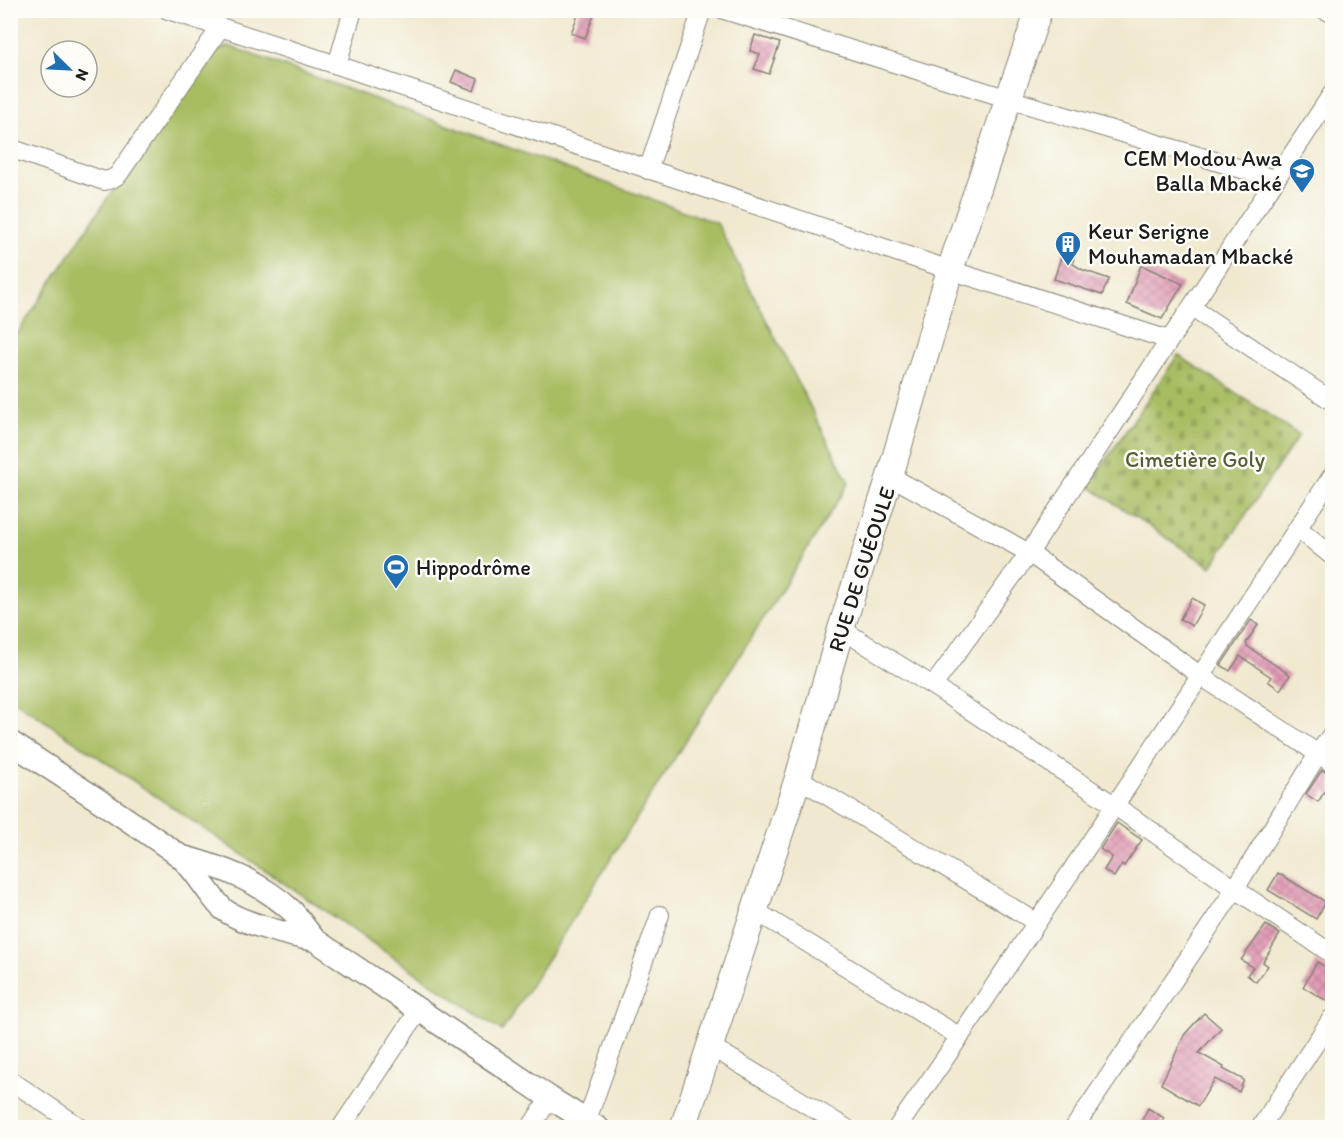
<svg xmlns="http://www.w3.org/2000/svg" width="1343" height="1138" viewBox="0 0 1343 1138" font-family="Itim,sans-serif">
	<style>
		.cemetery { fill: url(#cemetery-stones); stroke: #626c3f; stroke-width: 1.5 }
		.pitch { fill: #a8bd62; stroke: #626c3f; stroke-width: 1.5 }
		.building { fill: url(#building-cross-hatch) }
		.lines { fill: none; stroke-linecap: round; stroke-linejoin: round }
		.minor-casing { stroke: #868276; stroke-width: 20 }
		.tertiary-casing { stroke: #868276; stroke-width: 25 }
		.secondary-casing { stroke: #868276; stroke-width: 28 }
		.minor { stroke: #fff; stroke-width: 18 }
		.tertiary { stroke: #fff; stroke-width: 22 }
		.secondary { stroke: #fff; stroke-width: 26 }
		.labels { text-anchor: middle; stroke-width: 5; stroke-linejoin: round; paint-order: stroke }
		.poi-label { font-size: 22px; fill: #1c1c1c; stroke: #fdfcf7; text-anchor: start }
		.park-label { font-size: 22px; fill: #545c38; stroke: #fdfcf7 }
		.street-label { font-size: 22px; fill: #1c1c1c; stroke: #fdfcf7 }
	</style>
	<defs>
		<pattern id="cemetery-stones" width="16" height="16" patternUnits="userSpaceOnUse" patternTransform="scale(1.5)"><rect width="16" height="16" fill="#a8bd62"/><path d="M2 7V4a2 2 0 0 1 4 0v3zM10 15v-3a2 2 0 0 1 4 0v3z" fill="#90a254"/></pattern>
		<pattern id="building-cross-hatch" width="8" height="8" patternUnits="userSpaceOnUse" patternTransform="scale(1.5)"><rect width="8" height="8" fill="#e19bb5"/><path d="M0 0l8 8M0 8l8-8" fill="none" stroke="#c0859b"/></pattern>
	</defs>
	<rect width="100%" height="100%" fill="#fdfcf7"/>
	<filter id="ink" filterUnits="userSpaceOnUse"><feTurbulence type="fractalNoise" baseFrequency=".0167" numOctaves="2"/><feDisplacementMap in="SourceGraphic" scale="12" xChannelSelector="R" yChannelSelector="G"/><feConvolveMatrix kernelMatrix="1 2 1 2 8 2 1 2 1" color-interpolation-filters="sRGB"/></filter>
	<filter id="wash" filterUnits="userSpaceOnUse"><feTurbulence type="fractalNoise" baseFrequency=".008" numOctaves="4" result="noise"/><feDisplacementMap in="SourceGraphic" scale="24" xChannelSelector="R" yChannelSelector="G"/><feGaussianBlur stdDeviation="1.35" result="paint"/><feColorMatrix in="noise" values="0 0 0 0 0 0 0 0 0 0 0 0 0 0 0 0 0 1.4 0 .05"/><feComposite in="paint" operator="in"/></filter>
	<g filter="url(#wash)">
		<rect width="100%" height="100%" fill="#f0e9cf"/>
		<!-- cemetery -->
		<path class="cemetery" d="M1178 355 1299 435 1211 567 1088 486Z"/>
		<!-- pitch -->
		<path class="pitch" d="M229 46 717 223 849 483 502 1031 11 698V343L201 57Z"/>
		<g id="blocks">
			<!-- building -->
			<path class="building" d="M580 10H596L585 38 571 33Z
				M755 35 780 43 769 74 754 69 760 54 750 51Z
				M456 70 478 79 474 91 451 82Z
				M1063 251 1074 255 1073 264 1083 270 1109 279 1102 295 1054 279Z
				M1141 265 1183 284 1162 319 1127 304Z
				M1192 598 1204 605 1192 626 1180 619Z
				M1251 620 1258 625 1246 643 1247 645V646L1290 675 1280 690 1268 681 1271 677 1240 656 1230 671 1221 665Z
				M1322 770 1332 775V796L1325 791 1318 802 1306 794Z
				M1117 823 1142 840 1124 866 1122 864 1114 877 1104 870 1112 857 1100 849Z
				M1278 873 1326 902 1316 919 1268 890Z
				M1266 925 1280 934 1263 962 1268 966 1256 982 1247 975 1253 967 1241 960Z
				M1317 962 1332 971V1004L1303 987Z
				M1204 1013 1221 1028 1199 1053 1224 1067 1223 1069 1244 1080 1239 1092 1215 1079 1198 1106 1161 1084 1185 1034Z
				M1148 1108 1164 1118 1159 1128H1154L1141 1122Z"/>
		</g>
	</g>
	<g filter="url(#ink)">
		<use href="#blocks" fill-opacity="0" stroke="#868276" stroke-width="1.5"/>
		<g class="lines">
			<!-- minor casing -->
			<g class="minor-casing">
				<path id="minor" d="M168 10 337 65 950 270 1169 340
					M724 10 1009 99 1275 179
					M1325 10 1332 13
					M337 65 353 10
					M10 148 104 181 112 179 118 175 220 28
					M648 170 702 10
					M1192 308 1332 401
					M890 476 1029 553 1201 676 1332 763
					M1298 528 1332 556
					M841 629 933 686 1114 805 1235 889 1332 954
					M933 686 1029 553 1332 94
					M798 778 1036 922
					M754 910 960 1037
					M710 1046 846 1128
					M10 1080 81 1128
					M587 1120 660 915
					M341 1128 419 1010
					M530 1128 550 1098
					M897 1128C1046 913 1188 694 1332 476
					M1074 1128 1235 889 1318 754 1332 734
					M1260 1128 1332 1018"/>
			</g>
			<!-- tertiary casing -->
			<g class="tertiary-casing">
				<path id="tertiary" d="M10 742C66 779 123 815 177 854 194 866 206 892 221 907 235 922 293 936 315 940
					M180 856C221 867 260 881 292 911 300 920 307 931 315 940L550 1098 598 1128"/>
			</g>
			<!-- secondary casing -->
			<g class="secondary-casing">
				<path id="secondary" d="M683 1128 798 778 841 629 890 476 950 270 1039 10"/>
			</g>
			<!-- minor -->
			<use href="#minor" class="minor"/>
			<!-- tertiary -->
			<use href="#tertiary" class="tertiary"/>
			<!-- secondary -->
			<use href="#secondary" class="secondary"/>
		</g>
	</g>
	<!-- icons -->
	<defs>
		<g id="school-pin" transform="scale(1.35)"><path d="M0 17L-7.5 6A9.5 9.5 0 1 1 7.5 6Z" fill="#1f6fb2" stroke="#fdfcf7"/><path d="M0-5L7-2L0 1L-7-2ZM-4 1L0 2.5L4 1V4Q0 6-4 4Z" fill="#fff"/></g>
		<g id="building-pin" transform="scale(1.35)"><path d="M0 17L-7.5 6A9.5 9.5 0 1 1 7.5 6Z" fill="#1f6fb2" stroke="#fdfcf7"/><path d="M-4-6H4V6H1V3H-1V6H-4ZM-2.5-4.3h1.7v1.8h-1.7ZM.8-4.3h1.7v1.8H.8ZM-2.5-1h1.7V.8h-1.7ZM.8-1h1.7V.8H.8Z" fill="#fff"/></g>
		<g id="stadium-pin" transform="scale(1.35)"><path d="M0 17L-7.5 6A9.5 9.5 0 1 1 7.5 6Z" fill="#1f6fb2" stroke="#fdfcf7"/><path d="M0-5a6.5 5 0 1 0 0 10a6.5 5 0 1 0 0-10ZM-3.5-1.8h7v3.6h-7Z" fill="#fff"/></g>
	</defs>
	<g fill-rule="evenodd">
		<use href="#school-pin" x="1302" y="171"/>
		<use href="#building-pin" x="1068" y="244"/>
		<use href="#stadium-pin" x="396" y="567"/>
	</g>
	<g class="labels">
		<!-- poi labels -->
		<g class="poi-label">
			<text x="1282" y="166" text-anchor="end">CEM Modou Awa<tspan x="1282" dy="25">Balla Mbacké</tspan></text>
			<text x="1088" y="239">Keur Serigne<tspan x="1088" dy="25">Mouhamadan Mbacké</tspan></text>
			<text x="416" y="575">Hippodrôme</text>
		</g>
		<!-- park labels -->
		<g class="park-label">
			<text x="1195" y="467">Cimetière Goly</text>
		</g>
		<!-- street labels -->
		<g class="street-label">
			<text transform="translate(861 569) rotate(-72)" y="8">RUE DE GUÉOULE</text>
		</g>
	</g>
	<!-- margin -->
	<rect width="1343" height="1138" fill="none" stroke="#fdfcf7" stroke-width="36"/>
	<!-- north arrow -->
	<g transform="translate(69 69) rotate(114)"><circle r="28" fill="#fdfcf7" stroke="#a3a29f" stroke-width="1.5"/>
	<path d="M0-4.5L10 22L0 15L-10 22Z" fill="#1f6fb2"/>
	<text y="-9" font-size="16" font-weight="bold" text-anchor="middle" fill="#1c1c1c">N</text>
	</g>
</svg>
